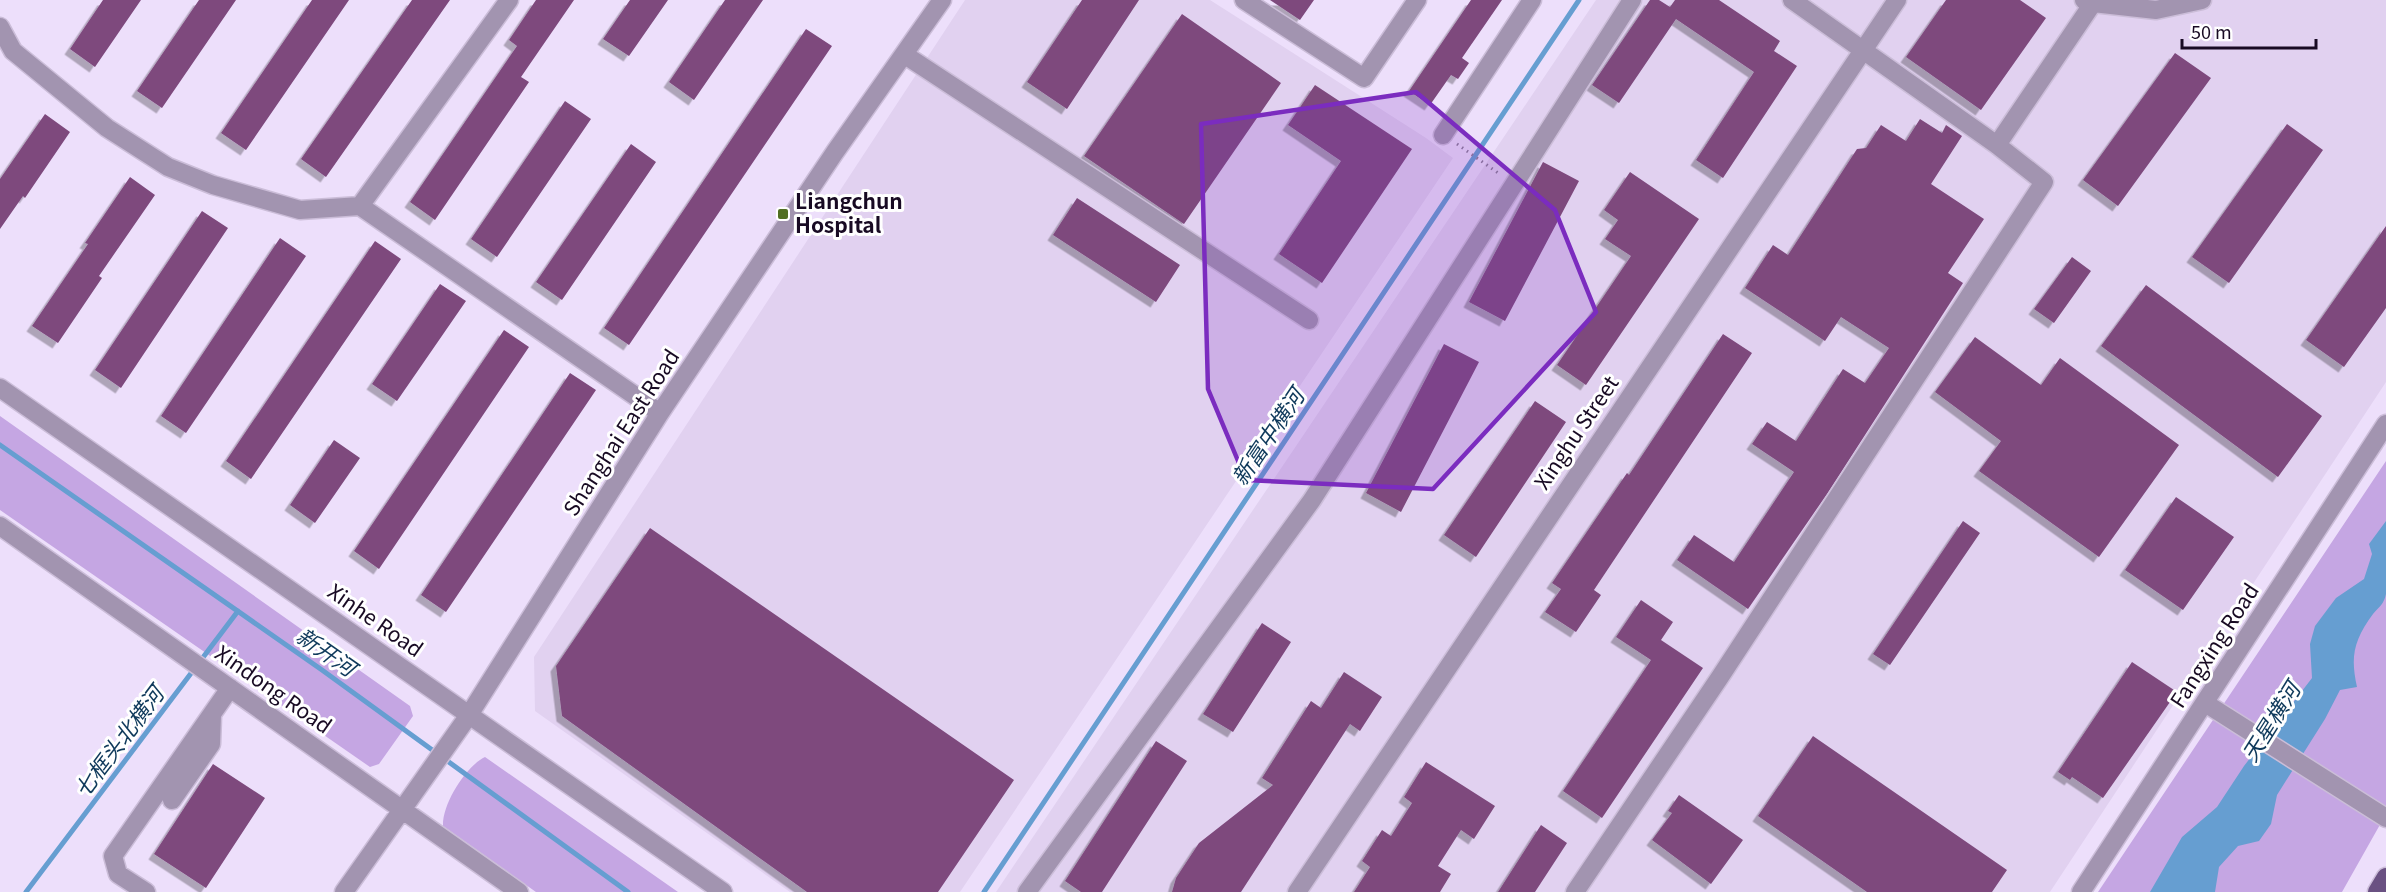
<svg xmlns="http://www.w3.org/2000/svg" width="2386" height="892" viewBox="0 0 2386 892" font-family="Georgia,'Noto Sans SC',serif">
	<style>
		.built { fill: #e1d1f0 }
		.green { fill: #c5a6e3 }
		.water { fill: #669ed1 }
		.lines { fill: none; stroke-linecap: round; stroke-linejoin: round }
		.stream { stroke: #669ed1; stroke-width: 5 }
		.building { fill: #7e497d; filter: url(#shadow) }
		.minor-casing { stroke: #cbbdd8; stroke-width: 21 }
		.major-casing { stroke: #cbbdd8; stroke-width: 21 }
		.path { stroke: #8a7c97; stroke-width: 3; stroke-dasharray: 1.5 4.5; stroke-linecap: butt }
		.minor { stroke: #a294b0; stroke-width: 18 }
		.major { stroke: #6a5182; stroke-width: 18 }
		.marked { fill: #7b2cbf; fill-opacity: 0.2; stroke: #7b2cbf; stroke-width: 4.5; stroke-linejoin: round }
		.poi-dot { fill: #516e22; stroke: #fff; stroke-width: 2 }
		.labels { text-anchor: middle; stroke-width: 6; stroke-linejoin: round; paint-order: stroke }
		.poi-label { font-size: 21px; font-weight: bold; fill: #180a23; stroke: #fff; text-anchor: start }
		.street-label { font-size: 21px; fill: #180a23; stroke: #fff }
		.water-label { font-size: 22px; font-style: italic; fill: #0f395b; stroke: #fff }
	</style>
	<defs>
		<filter id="shadow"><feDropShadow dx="-5.5" dy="5.5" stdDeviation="0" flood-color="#0004"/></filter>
	</defs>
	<rect width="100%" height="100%" fill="#eddffb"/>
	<!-- built -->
	<path class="built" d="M965 0H1210L1426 138 1453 158 960 892H790L535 711 534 657Z
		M1596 0H2386V382L2050 892H996Z"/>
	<!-- green -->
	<path class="green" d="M0 416 410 706 413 716 379 764 370 767 0 510Z
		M2386 461V814L2342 892H2098Z
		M485 757 678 892H536L443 826C442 804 466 766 485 757Z"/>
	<!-- water -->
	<path class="water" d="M2386 521V594C2384 604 2379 607 2373 614 2354 640 2350 656 2357 687L2340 690 2325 719 2277 795 2271 824 2259 841 2238 846 2219 867 2215 892H2150L2182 837 2217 807 2244 766 2312 678 2310 644 2315 626 2336 598 2364 579 2372 554 2369 544Z"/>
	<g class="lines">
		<!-- stream -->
		<path class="stream" d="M0 445 322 670 628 892
			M26 892 238 611
			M984 892 1579 0"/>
	</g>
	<!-- building -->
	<path class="building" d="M103 0H141L95 67 70 49Z
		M199 0H236L162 108 137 91Z
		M312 0H349L246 150 221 133Z
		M412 0H450L326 177 301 159Z
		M536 0H574L521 77 529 82 435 220 410 202 517 46 509 40Z
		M630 0H668L629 56 603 39Z
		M725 0H763L694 100 669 82Z
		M1082 0H1139L1067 109 1027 82Z
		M1270 0H1314L1300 20Z
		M1471 0H1502L1462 58 1469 63 1458 79 1451 75 1430 105 1409 91Z
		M1650 0H1659L1670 7 1675 0H1719L1780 41 1774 51 1797 66 1723 178 1696 160 1754 72 1676 19 1619 103 1592 85Z
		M1946 0H2020L2046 18 1981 110 1906 57Z
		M1182 14 1281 83 1184 224 1084 156Z
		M806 29 832 46 629 345 604 328Z
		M2175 53 2211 78 2118 206 2083 180Z
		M1315 85 1412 149 1322 283 1279 254 1341 161 1288 125Z
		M565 101 591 119 497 257 471 239Z
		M45 114 70 132 25 198 23 196 0 229V179Z
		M1920 119 1942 133 1946 125 1962 136 1931 184 1984 219 1948 273 1963 283 1827 494 1748 609 1677 560 1694 535 1734 562 1794 472 1752 444 1767 422 1796 441 1843 369 1865 383 1889 348 1841 317 1825 341 1745 288 1773 245 1788 255 1857 149 1866 148 1881 125 1906 141Z
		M2287 124 2323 150 2229 283 2192 257Z
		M631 144 656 162 562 300 536 282Z
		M1543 162 1579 181 1505 321 1469 302Z
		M1630 172 1699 219 1586 385 1557 365 1631 256 1605 239 1618 220 1604 210Z
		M130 177 155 195 99 276 102 278 58 343 32 326 88 244 85 243Z
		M1077 198 1180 265 1156 302 1053 235Z
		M202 211 228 228 121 388 95 370Z
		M2386 226V308L2344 367 2306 340Z
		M280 238 306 256 186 433 161 416Z
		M375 241 401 259 251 479 226 461Z
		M2072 257 2091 271 2054 323 2034 309Z
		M440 284 466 301 397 401 372 384Z
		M2146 285 2322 416 2278 477 2101 346Z
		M504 330 529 347 379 569 354 551Z
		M1723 334 1752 353 1594 590 1601 595 1576 632 1545 612 1561 589 1552 583 1627 473 1629 475Z
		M1975 337 2041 385 2060 358 2179 445 2099 557 1979 471 2001 441 1935 392Z
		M1444 344 1479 362 1401 512 1366 493Z
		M570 373 596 390 446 612 421 595Z
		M1535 401 1566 422 1476 557 1444 535Z
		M334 440 360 458 315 523 290 505Z
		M2176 497 2234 537 2183 610 2125 570Z
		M1963 521 1980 533 1890 665 1873 654Z
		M650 528 1014 780 938 892H807L562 716 556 666Z
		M1641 600 1673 622 1661 640 1703 668 1602 818 1563 791 1651 660 1616 637Z
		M1262 623 1291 642 1233 732 1203 714Z
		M2132 662 2177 692 2103 798 2072 777 2070 780 2058 772Z
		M1344 672 1382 697 1360 731 1350 724 1241 892H1172L1176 878 1199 843 1273 785 1262 778 1311 701 1321 708Z
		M1813 736 2007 870 1992 892H1867L1758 816Z
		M1156 741 1187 761 1102 892H1081L1065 881Z
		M1426 762 1495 806 1474 839 1461 830 1438 866 1451 874 1440 892H1354L1370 867 1362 861 1382 830 1391 836 1412 803 1404 797Z
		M213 764 265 798 206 888 154 854Z
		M1679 795 1743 840 1711 884 1652 840 1672 813 1668 811Z
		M1541 825 1567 843 1535 892H1498Z"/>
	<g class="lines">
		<!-- minor casing -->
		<g class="minor-casing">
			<path id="minor" d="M509 0 360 206 660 413
				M1244 0 1364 78 1417 0
				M2084 0 2093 3 2156 10 2202 0
				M0 27 13 51 107 128 168 167 213 185 300 210 360 206
				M905 55 1309 320
				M1443 135 1532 0
				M1997 145 2093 3
				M0 388 723 892
				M0 526 519 892
				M2205 703 2386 818
				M172 800 211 744 212 715
				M146 892 118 874 113 856 230 688
				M344 892 469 715 660 413 835 152 942 0
				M1027 892 1312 500 1632 0
				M1297 892 1897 0
				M1575 892 1720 677 2044 182 1997 145 1792 0
				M2081 892 2386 424"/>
		</g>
		<!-- major casing -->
		<g class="major-casing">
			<path id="major" d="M2377 892 2386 877"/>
		</g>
		<!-- path -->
		<path class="path" d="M1457 144 1501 175"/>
		<!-- minor -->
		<use href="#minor" class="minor"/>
		<!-- major -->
		<use href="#major" class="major"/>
	</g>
	<!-- marked area -->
	<path class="marked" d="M1416 92 1555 210 1596 312 1433 489 1246 480 1208 389 1201 124Z"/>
	<!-- markers -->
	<rect class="poi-dot" x="777" y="208" width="12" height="12" rx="3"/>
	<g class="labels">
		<!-- poi labels -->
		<g class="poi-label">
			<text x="795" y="209">Liangchun<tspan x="795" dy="24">Hospital</tspan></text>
		</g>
		<!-- street labels -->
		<g class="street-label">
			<text transform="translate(622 433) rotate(-57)" y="7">Shanghai East Road</text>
			<text transform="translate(1577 433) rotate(-56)" y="7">Xinghu Street</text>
			<text transform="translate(375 621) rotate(35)" y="7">Xinhe Road</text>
			<text transform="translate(2215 646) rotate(-57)" y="7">Fangxing Road</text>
			<text transform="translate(273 690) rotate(35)" y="7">Xindong Road</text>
		</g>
		<!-- water labels -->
		<g class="water-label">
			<text transform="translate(1268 437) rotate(-56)" y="8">新富中横河</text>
			<text transform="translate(326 652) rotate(35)" y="8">新开河</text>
			<text transform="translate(2271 722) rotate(-58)" y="8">天星横河</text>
			<text transform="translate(119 742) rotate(-53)" y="8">七框头北横河</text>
		</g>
	</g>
	<!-- scale -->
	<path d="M2182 39v9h134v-9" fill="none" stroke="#180a23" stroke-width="3"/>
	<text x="2191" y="39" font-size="18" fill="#180a23" stroke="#ffffff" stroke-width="4.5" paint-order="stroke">50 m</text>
</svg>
